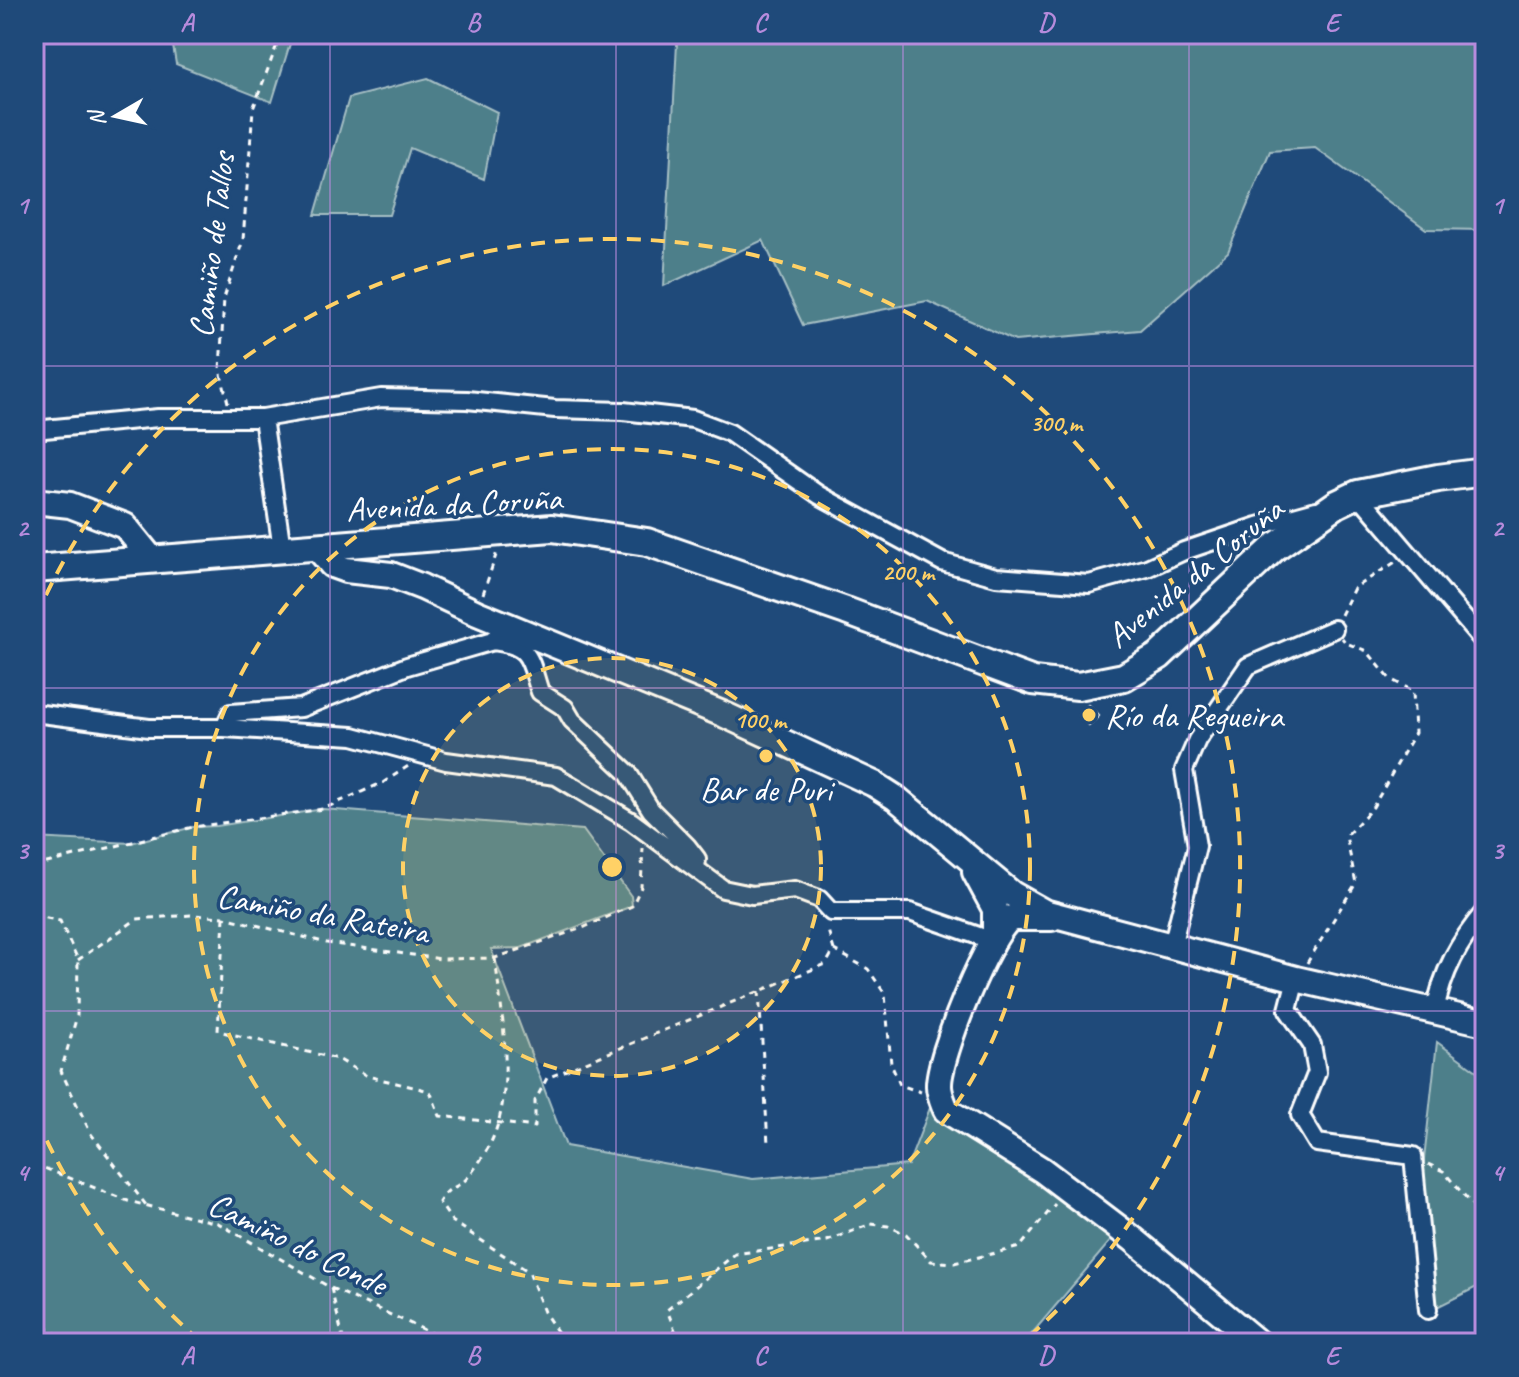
<svg xmlns="http://www.w3.org/2000/svg" width="1519" height="1377" viewBox="0 0 1519 1377" font-family="Caveat,sans-serif">
	<style>
		.green { fill: #4e7f8a; stroke: #a6bfc4; stroke-width: 2 }
		.building { fill: #637183; stroke: #fff; stroke-width: 2 }
		.lines { fill: none; stroke-linecap: round; stroke-linejoin: round }
		.street-casing { stroke: #fff; stroke-width: 22 }
		.secondary-casing { stroke: #fff; stroke-width: 30 }
		.primary-casing { stroke: #fff; stroke-width: 32 }
		.path { stroke: #fff; stroke-width: 3; stroke-dasharray: 6 6; stroke-linecap: butt }
		.street { stroke: #1f4a7a; stroke-width: 16 }
		.secondary { stroke: #1f4a7a; stroke-width: 24 }
		.primary { stroke: #1f4a7a; stroke-width: 26 }
		.grid { fill: none; stroke: #b68bdc; stroke-width: 2; stroke-opacity: 0.55 }
		.ring { fill: none; stroke: #ffd166; stroke-width: 4; stroke-dasharray: 14 10 }
		.poi-dot { fill: #ffd166; stroke: #1f4a7a; stroke-width: 3 }
		.labels { text-anchor: middle; stroke-width: 7; stroke-linejoin: round; paint-order: stroke }
		.street-label { font-size: 34px; fill: #fff; stroke: #1f4a7a }
		.poi-label { font-size: 34px; fill: #fff; stroke: #1f4a7a; text-anchor: start }
		.centre { fill: #ffd166; stroke: #1f4a7a; stroke-width: 4 }
		.ring-label { font-size: 24px; text-anchor: middle; font-weight: bold; fill: #ffd166; stroke: #1f4a7a; stroke-width: 7; stroke-linejoin: round; paint-order: stroke }
		.neatline { fill: none; stroke: #b68bdc; stroke-width: 3 }
		.grid-label { font-size: 26px; text-anchor: middle; font-weight: bold; fill: #b68bdc }
	</style>
	<rect width="100%" height="100%" fill="#1f4a7a"/>
	<filter id="ink" filterUnits="userSpaceOnUse"><feTurbulence type="fractalNoise" baseFrequency=".0125" numOctaves="2"/><feDisplacementMap in="SourceGraphic" scale="16" xChannelSelector="R" yChannelSelector="G"/><feConvolveMatrix kernelMatrix="1 2 1 2 8 2 1 2 1" color-interpolation-filters="sRGB"/></filter>
	<g filter="url(#ink)">
		<!-- green -->
		<path class="green" d="M171 34H293L272 102 176 64Z
			M659 34H1485V230L1426 229 1315 148 1270 151 1228 252 1140 330 1015 341 927 301 803 325 763 240 664 286 677 43Z
			M428 78 497 112 484 179 410 148 389 215H315L349 98Z
			M323 809 583 830 631 896 632 906 521 948 491 949 566 1146 753 1179 908 1165 930 1108 1068 1189 1113 1238 1024 1343H34V838L131 843 193 827 217 826Z
			M1437 1042 1485 1077V1283L1435 1308 1422 1178Z"/>
		<!-- building -->
		<path class="building" d="M1088 705 1099 716 1089 725 1079 715Z"/>
		<g class="lines">
			<!-- street casing -->
			<g class="street-casing">
				<path id="street" d="M263 418 282 549
					M34 430 158 418H263L381 398 467 400 555 409 623 411 693 419 730 433 819 495 942 562 996 577 1089 584 1147 568 1184 551 1258 526 1316 510
					M1358 494 1485 643
					M493 641C532 646 529 659 540 692L565 708 572 720 628 773 651 810 687 846 697 859 696 869
					M34 713 149 728H224L353 736 446 761 556 776 631 821 723 889 752 895 795 890 819 899 831 912H910L993 941
					M224 728 231 713 301 708 407 666 493 641 498 634
					M1172 946 1197 846 1184 770 1197 740 1248 666 1334 629
					M1296 979 1288 1010 1312 1045 1317 1072 1300 1115 1317 1143 1413 1156 1428 1310
					M1435 1012C1442 972 1459 942 1485 911"/>
			</g>
			<!-- secondary casing -->
			<g class="secondary-casing">
				<path id="secondary" d="M34 501 70 505 125 526 151 558
					M316 546 332 565 346 570 391 575 422 587 477 613 725 715 874 784 896 798 1012 894 1044 912 1296 979 1485 1023
					M975 872 995 909V936
					M1052 918H1011C988 934 938 1057 939 1086 939 1094 943 1102 946 1110L1042 1170 1133 1239 1258 1343"/>
			</g>
			<!-- primary casing -->
			<g class="primary-casing">
				<path id="primary" d="M34 569 552 528 647 542 846 611 1033 681 1078 686 1124 677 1159 656 1275 547 1337 504 1358 494 1438 478 1485 472"/>
			</g>
			<!-- path -->
			<path class="path" d="M228 403 220 370 224 298 243 240 253 109 281 34
				M483 594 497 552
				M1341 615 1354 588 1397 561
				M34 864 47 863 193 827 323 809 384 782 410 765
				M34 915 60 921 78 960 77 1016 61 1071 91 1134 146 1205
				M224 917 218 1031 338 1059 367 1076 430 1091 440 1116 535 1127V1101L547 1078 826 964 834 950 827 927
				M834 950 868 969 885 994 891 1064 900 1085 921 1092
				M495 958C502 1015 517 1095 488 1148 482 1158 471 1176 462 1183 449 1191 449 1187 439 1202L452 1221 529 1272 544 1312 565 1343
				M78 960 137 919 191 915 224 917 327 943 441 959 495 958 585 927 632 906 641 887 643 848
				M1307 963 1356 883 1346 836 1373 807 1415 733 1413 691 1390 679 1367 651 1346 643 1342 638
				M759 991 768 1144
				M34 1164 128 1201 218 1223 331 1288 429 1332 447 1343
				M1428 1164 1443 1171 1485 1219
				M331 1288 344 1343
				M34 1320 71 1343
				M680 1343 667 1310 735 1254 827 1241 871 1224 888 1226 906 1234 931 1261 954 1263 1020 1247 1055 1204"/>
			<!-- street -->
			<use href="#street" class="street"/>
			<!-- secondary -->
			<use href="#secondary" class="secondary"/>
			<!-- primary -->
			<use href="#primary" class="primary"/>
		</g>
	</g>
	<!-- grid -->
	<path class="grid" d="M330 34V1343M616 34V1343M903 34V1343M1189 34V1343M34 366H1485M34 688H1485M34 1011H1485"/>
	<!-- distance rings -->
	<circle cx="612" cy="867" r="209" fill="#ffd166" fill-opacity=".12"/>
	<g class="ring">
		<circle cx="612" cy="867" r="209"/>
		<circle cx="612" cy="867" r="418"/>
		<path d="M200 1341A628 628 0 0 1 36 1117M36 617A628 628 0 1 1 1024 1341"/>
	</g>
	<!-- markers -->
	<g class="poi-dot">
		<circle cx="1089" cy="715" r="8"/>
		<circle cx="766" cy="756" r="8"/>
	</g>
	<g class="labels">
		<!-- street labels -->
		<g class="street-label">
			<text transform="translate(211 245) rotate(-83)" y="12">Camiño de Tallos</text>
			<text transform="translate(454 503) rotate(-3)" y="12">Avenida da Coruña</text>
			<text transform="translate(1194 572) rotate(-39)" y="12">Avenida da Coruña</text>
			<text transform="translate(323 913) rotate(10)" y="12">Camiño da Rateira</text>
			<text transform="translate(298 1243) rotate(26)" y="12">Camiño do Conde</text>
		</g>
		<!-- poi labels -->
		<g class="poi-label">
			<text x="1105" y="727">Río da Regueira</text>
			<text x="766" y="801" text-anchor="middle">Bar de Puri</text>
		</g>
	</g>
	<circle cx="612" cy="867" r="12" class="centre"/>
	<g class="ring-label">
		<text x="1056" y="431">300 m</text>
		<text x="908" y="580">200 m</text>
		<text x="760" y="728">100 m</text>
	</g>
	<!-- margin -->
	<rect width="1519" height="1377" fill="none" stroke="#1f4a7a" stroke-width="88"/>
	<!-- north arrow -->
	<g transform="translate(116 116) rotate(261)" stroke="#1f4a7a" stroke-width="6" paint-order="stroke">
	<path d="M0-6L14 30L0 20L-14 30Z" fill="#ffffff"/>
	<text y="-12" font-size="22" font-weight="bold" text-anchor="middle" fill="#ffffff">N</text>
	</g>
	<rect x="44" y="44" width="1431" height="1289" class="neatline"/>
	<g class="grid-label">
		<text x="187" y="31">A</text>
		<text x="473" y="31">B</text>
		<text x="760" y="31">C</text>
		<text x="1046" y="31">D</text>
		<text x="1332" y="31">E</text>
		<text x="22" y="214">1</text>
		<text x="1497" y="214">1</text>
		<text x="22" y="536">2</text>
		<text x="1497" y="536">2</text>
		<text x="22" y="859">3</text>
		<text x="1497" y="859">3</text>
		<text x="22" y="1181">4</text>
		<text x="1497" y="1181">4</text>
		<text x="187" y="1364">A</text>
		<text x="473" y="1364">B</text>
		<text x="760" y="1364">C</text>
		<text x="1046" y="1364">D</text>
		<text x="1332" y="1364">E</text>
	</g>
</svg>
